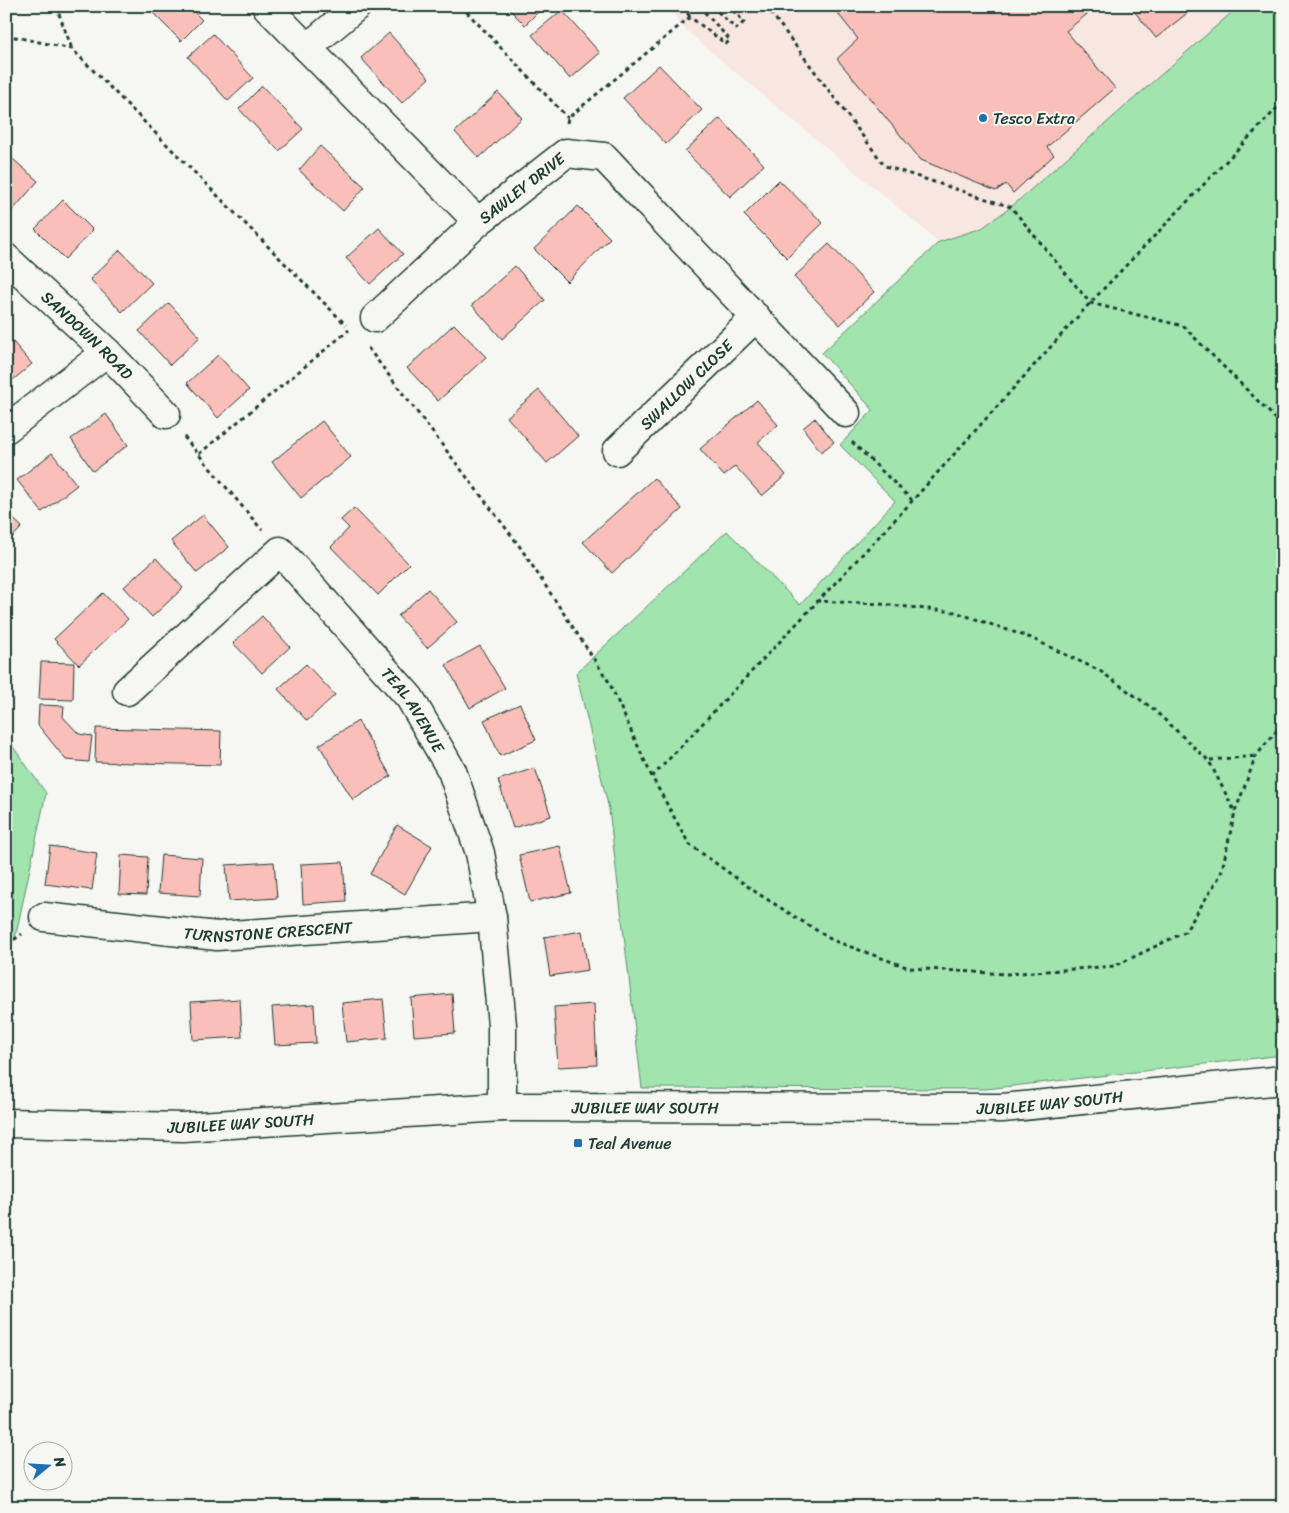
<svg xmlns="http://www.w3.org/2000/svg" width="1289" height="1513" viewBox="0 0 1289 1513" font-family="Sriracha,sans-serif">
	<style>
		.built { fill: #f8e6e1 }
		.green { fill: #a1e4ae; stroke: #609071 }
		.building { fill: #fbbfb9; stroke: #1f3d34 }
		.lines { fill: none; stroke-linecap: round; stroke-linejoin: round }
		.minor-casing { stroke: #1f3d34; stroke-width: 31 }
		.path { stroke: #1f3d34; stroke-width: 3; stroke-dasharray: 4 4; stroke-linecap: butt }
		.minor { stroke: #f6f6f2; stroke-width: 28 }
		.poi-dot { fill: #1f6fb2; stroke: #f6f6f2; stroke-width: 2 }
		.labels { text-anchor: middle; stroke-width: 4; stroke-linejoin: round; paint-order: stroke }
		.poi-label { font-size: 16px; fill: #1f3d34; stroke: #f6f6f2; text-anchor: start }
		.street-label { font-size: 16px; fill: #1f3d34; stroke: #f6f6f2 }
	</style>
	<rect width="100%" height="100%" fill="#f6f6f2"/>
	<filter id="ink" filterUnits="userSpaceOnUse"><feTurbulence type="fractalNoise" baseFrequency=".02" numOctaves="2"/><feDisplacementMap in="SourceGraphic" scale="10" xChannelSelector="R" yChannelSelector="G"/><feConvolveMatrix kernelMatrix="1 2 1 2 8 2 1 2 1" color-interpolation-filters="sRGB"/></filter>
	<g filter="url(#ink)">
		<!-- built -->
		<path class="built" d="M666 6H1239L1011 207 982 228 939 242 689 33Z"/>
		<!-- green -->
		<path class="green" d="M1239 6H1283V1055L986 1089 642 1088 609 809 576 673 727 531 800 605 895 501 840 445 873 410 822 353 939 242 982 228 1011 207Z
			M6 737 46 793 15 939 6 938Z"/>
		<!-- building -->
		<path class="building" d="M146 6H188L202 20 181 41Z
			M506 6H544L525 25Z
			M832 6H1097L1066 31 1115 88 1047 147 1054 155 1013 193 1006 184 996 191 921 160 837 59 858 39Z
			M1130 6H1196L1156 38Z
			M562 10 600 53 570 79 532 35Z
			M389 33 429 78 402 103 361 58Z
			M213 34 253 78 228 101 188 57Z
			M659 65 702 110 666 144 623 98Z
			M262 86 303 129 279 151 239 109Z
			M498 92 522 118 479 158 455 132Z
			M720 118 764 165 730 197 685 151Z
			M320 146 365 187 343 211 299 170Z
			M6 153 38 181 13 210 6 205Z
			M779 180 823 223 787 258 744 215Z
			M63 200 93 230 65 259 35 229Z
			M578 206 610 238 567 282 534 249Z
			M379 228 403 254 370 284 346 258Z
			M829 244 874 292 840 325 794 277Z
			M120 250 152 283 122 312 90 279Z
			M515 266 545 300 502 339 472 305Z
			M169 303 200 337 170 365 139 331Z
			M454 324 486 357 438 401 407 368Z
			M13 342 32 364 7 385 6 347Z
			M218 355 249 390 218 418 187 383Z
			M539 390 578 436 547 463 507 417Z
			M757 400 778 425 758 442 786 475 762 496 735 466 724 476 700 449Z
			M106 414 128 445 93 471 71 439Z
			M815 418 834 442 821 452 803 428Z
			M322 421 351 457 301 498 272 462Z
			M52 453 77 485 42 512 17 480Z
			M654 478 682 509 612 573 583 542Z
			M354 508 409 564 378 595 331 547 349 528 341 520Z
			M6 512 22 527 6 544Z
			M203 515 229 547 197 573 171 541Z
			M156 558 183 588 152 617 124 587Z
			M428 589 457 622 427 648 398 616Z
			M103 593 128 619 79 665 54 639Z
			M262 616 290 647 262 673 233 643Z
			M480 646 505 688 470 708 446 665Z
			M41 662 74 663 73 700 39 699Z
			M306 664 335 695 307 721 278 689Z
			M520 704 536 740 500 756 484 720Z
			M39 705 64 706 63 717 79 734 92 736 89 762 66 760 38 725Z
			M358 721 391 776 353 800 319 745Z
			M96 728 221 731 220 765 95 762Z
			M535 768 551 816 513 828 498 780Z
			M397 825 432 846 405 894 370 874Z
			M50 846 97 853 92 890 45 884Z
			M560 846 571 893 530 902 519 855Z
			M121 855 148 857 146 895 119 894Z
			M161 855 202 858 200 896 158 893Z
			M274 862 277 898 229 901 226 865Z
			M343 862 346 901 303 904 301 864Z
			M582 931 588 970 550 976 544 937Z
			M452 994 455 1033 414 1036 411 998Z
			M240 999 242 1037 193 1040 191 1002Z
			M383 999 387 1038 346 1042 342 1003Z
			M314 1004 316 1043 275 1045 272 1007Z
			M594 1004 597 1065 558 1067 554 1007Z"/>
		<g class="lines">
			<!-- minor casing -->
			<g class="minor-casing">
				<g id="minor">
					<path id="s1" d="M266 6 478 222 566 153 604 157 846 413"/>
					<path d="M307 48 357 6"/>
					<path id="s2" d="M6 258 107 352 166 414"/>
					<path d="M375 318 478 222"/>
					<path d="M6 429 107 352"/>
					<path id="s3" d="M617 451 756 317"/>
					<path id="s4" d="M127 691 280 551 410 698 452 771 480 853 492 917 502 1025V1107"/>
					<path id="s5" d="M44 917 217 936 492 917"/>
					<path id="s6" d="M6 1123 183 1127 502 1107 1003 1108 1283 1080"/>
				</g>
			</g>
			<!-- path -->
			<path class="path" d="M56 6 72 49
				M461 6 568 118
				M683 6 690 17
				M712 6 736 29 744 22 729 6
				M766 6 885 166 1011 207 1090 303 1183 326 1283 426
				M6 35 72 49 346 325
				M1283 102 1090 303 904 510 652 777 689 844 757 893 832 940 909 968 1007 974 1115 966 1185 932 1221 874 1235 812 1256 756 1283 723
				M567 123 568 118 690 17 726 44 730 40 699 6
				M368 348 518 544 609 682 652 777
				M184 437 262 530
				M852 442 912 500
				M199 454 349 330
				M816 601 880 604 955 612 1031 638 1100 671 1152 708 1209 761 1235 812
				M1210 760 1256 756
				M6 938 15 939 22 934"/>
			<!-- minor -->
			<use href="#minor" class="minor"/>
		</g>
	</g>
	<!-- markers -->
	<g class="poi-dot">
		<circle cx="983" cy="118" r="5"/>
		<rect x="573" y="1138" width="10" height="10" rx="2.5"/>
	</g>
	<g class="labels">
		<!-- poi labels -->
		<g class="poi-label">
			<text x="993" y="124">Tesco Extra</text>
			<text x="588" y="1149">Teal Avenue</text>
		</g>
		<!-- street labels -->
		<g class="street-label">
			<text dy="6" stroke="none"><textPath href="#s1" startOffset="358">SAWLEY DRIVE</textPath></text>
			<text dy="6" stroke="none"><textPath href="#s2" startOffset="112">SANDOWN ROAD</textPath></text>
			<text dy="6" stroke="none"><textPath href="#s3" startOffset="96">SWALLOW CLOSE</textPath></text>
			<text dy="6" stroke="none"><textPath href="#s4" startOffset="415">TEAL AVENUE</textPath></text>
			<text dy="6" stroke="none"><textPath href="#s5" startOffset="225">TURNSTONE CRESCENT</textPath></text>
			<text dy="6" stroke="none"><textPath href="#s6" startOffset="1045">JUBILEE WAY SOUTH</textPath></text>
			<text dy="6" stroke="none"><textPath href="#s6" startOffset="640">JUBILEE WAY SOUTH</textPath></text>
			<text dy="6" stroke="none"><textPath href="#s6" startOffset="235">JUBILEE WAY SOUTH</textPath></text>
		</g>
	</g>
	<!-- margin -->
	<rect width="1289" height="1513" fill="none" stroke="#f6f6f2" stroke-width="25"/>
	<rect x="12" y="12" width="1264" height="1488" fill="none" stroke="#1f3d34" stroke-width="2" filter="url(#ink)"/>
	<!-- north arrow -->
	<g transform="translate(48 1466) rotate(72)"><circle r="24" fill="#f6f6f2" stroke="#a0aca6"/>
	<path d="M0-4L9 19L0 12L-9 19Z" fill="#1f6fb2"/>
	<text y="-8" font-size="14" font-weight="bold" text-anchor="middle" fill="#1f3d34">N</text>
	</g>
</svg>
